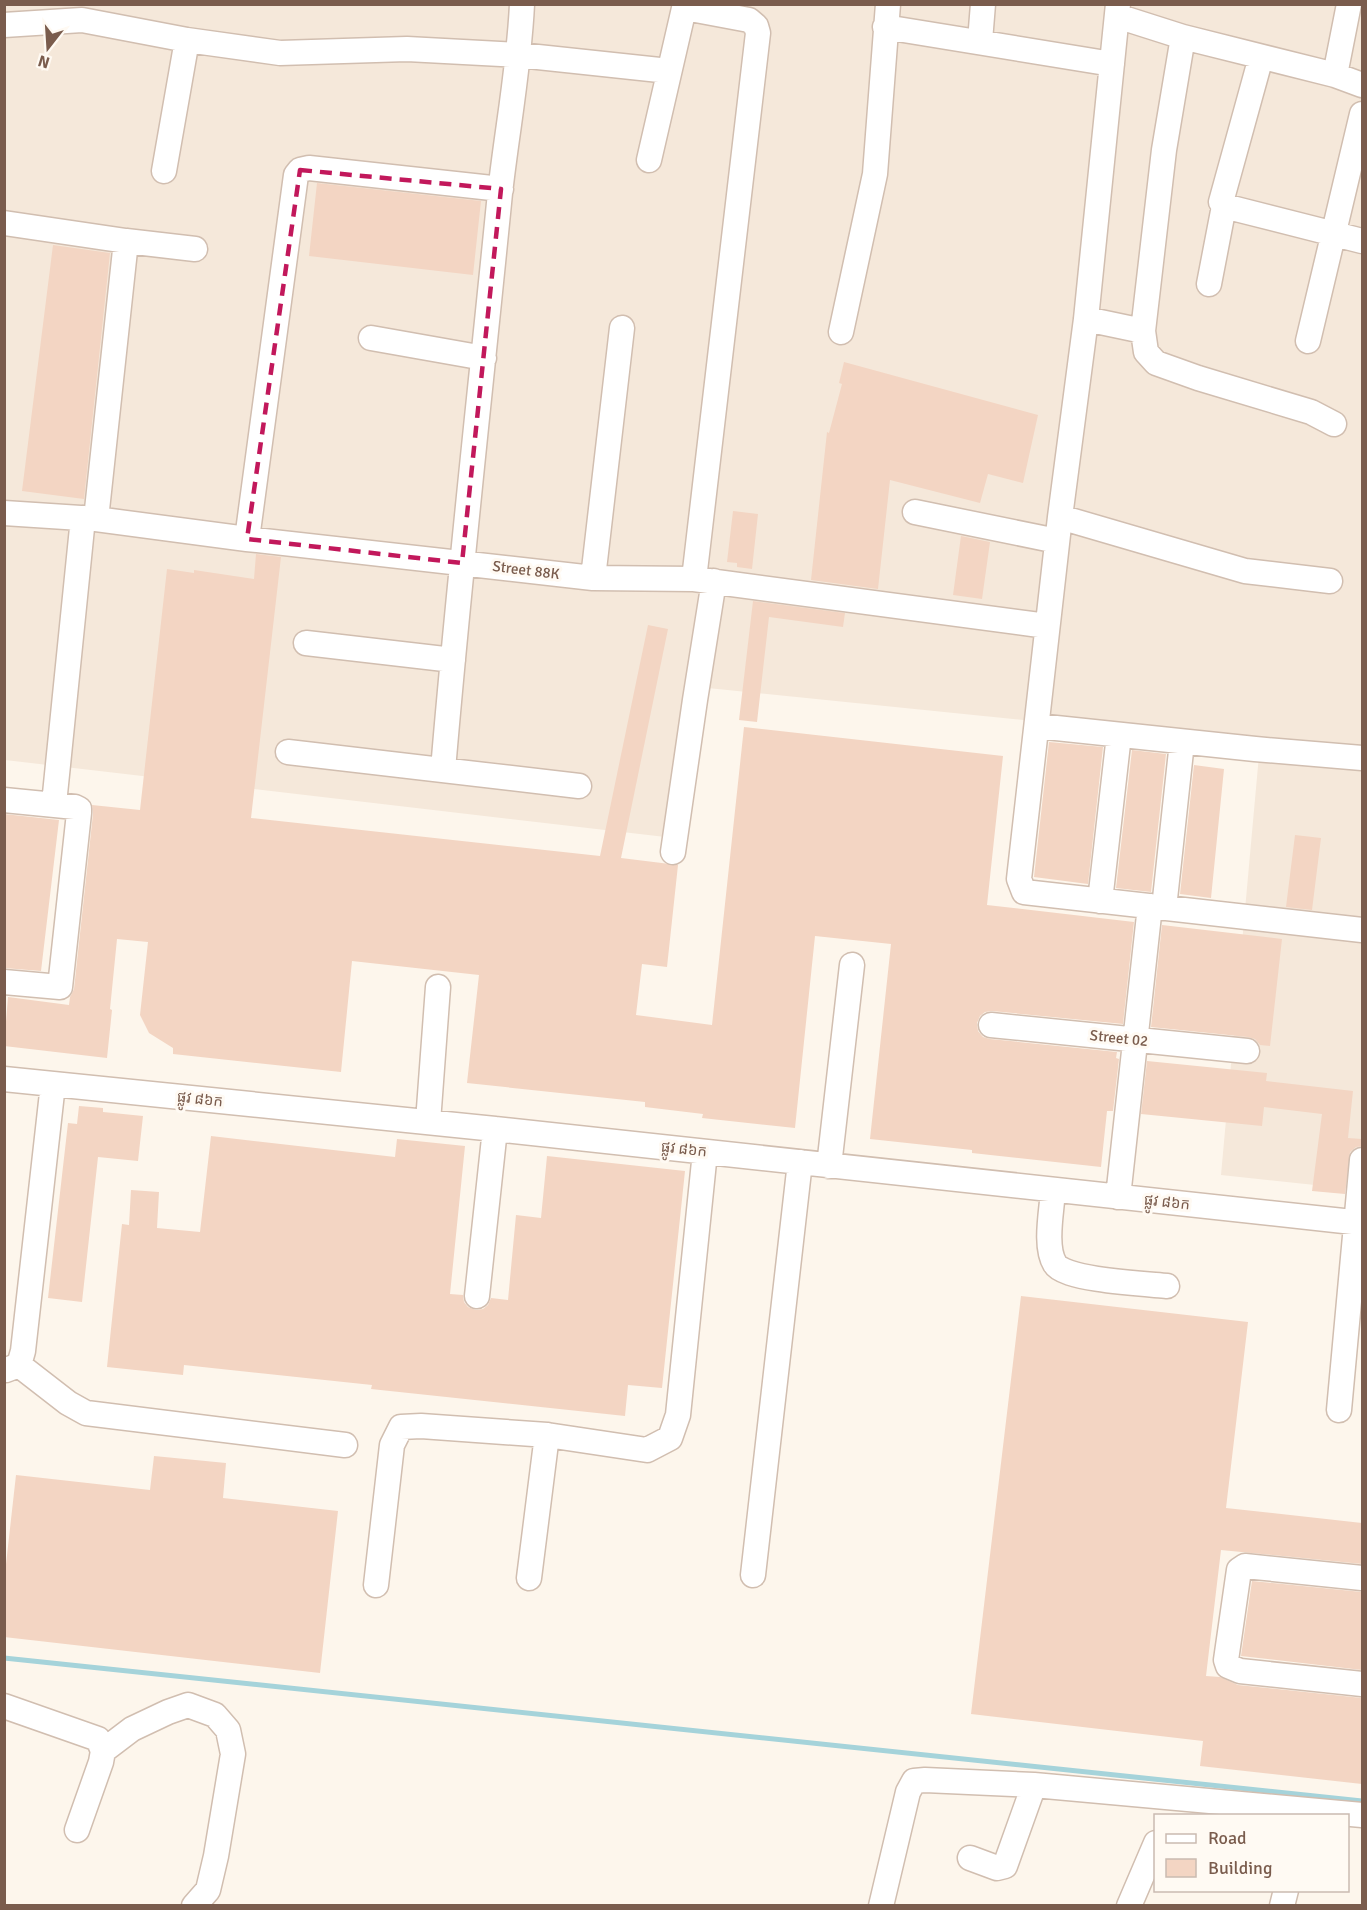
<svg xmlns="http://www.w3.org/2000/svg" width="1367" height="1910" viewBox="0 0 1367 1910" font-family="Signika,'Noto Sans Khmer',sans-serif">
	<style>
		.residential { fill: #f5e8da }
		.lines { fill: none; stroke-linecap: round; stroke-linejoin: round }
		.stream { stroke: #a5d3da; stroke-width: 5 }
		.building { fill: #f3d5c3 }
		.minor-casing { stroke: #d1beb0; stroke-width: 27 }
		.minor { stroke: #fff; stroke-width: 24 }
		.marked { fill: none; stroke: #c2185b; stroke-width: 4.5; stroke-dasharray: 12 8; stroke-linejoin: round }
		.labels { text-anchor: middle; stroke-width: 6; stroke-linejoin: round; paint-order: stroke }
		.street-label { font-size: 15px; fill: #7a5c4d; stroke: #fffaf3 }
	</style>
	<rect width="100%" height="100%" fill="#fdf6ec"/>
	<!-- residential -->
	<path class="residential" d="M5 5H1362V1190L1221 1175 1260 744 698 687 674 838 5 760Z"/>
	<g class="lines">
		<!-- stream -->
		<path class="stream" d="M4 1658 1362 1801"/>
	</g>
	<!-- building -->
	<path class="building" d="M317 183 481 201 473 275 309 256Z
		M53 245 110 253 84 499 22 491Z
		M844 362 1038 415 1023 483 988 474 980 503 890 480 878 589 811 580 827 432 829 433 842 384 839 383Z
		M733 511 758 514 752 569 737 567V563L727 562Z
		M961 536 990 542 982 599 953 595Z
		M256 554 281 557 251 818 600 856 648 625 668 629 621 858 678 865 667 967 642 964 636 1015 712 1025 744 727 1003 756 987 905 1134 922 1123 1024 992 1011 985 1012 980 1016 977 1023 978 1031 983 1037 990 1039 1117 1052 1116 1058 1119 1059 1113 1111H1107L1101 1167 972 1153V1150L870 1139 891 944 815 936 795 1128 702 1118 703 1114 645 1107V1102L467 1083 479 975 352 961 341 1072 173 1054V1048L149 1033 140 1015 148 942 117 939 110 1009 112 1010 107 1058 4 1046 8 997 69 1005 70 997 74 989 93 814 92 805 140 810 167 569 194 573V570L254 579Z
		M753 601 845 613 843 627 769 617 757 722 739 720Z
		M1049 742 1103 747 1088 884 1034 877Z
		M1132 750 1166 754 1151 892 1116 888Z
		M1194 765 1224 769 1211 898 1180 894Z
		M4 814 59 820 41 971 4 968Z
		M1295 835 1321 838 1312 910 1286 907Z
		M1162 925 1282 939 1270 1046 1260 1045 1255 1039 1248 1037 1151 1027Z
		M1147 1061 1267 1073 1266 1081 1353 1091 1348 1138 1362 1139V1146L1356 1147 1350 1152 1345 1194 1312 1191 1322 1114 1264 1107 1262 1126 1141 1114Z
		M79 1106 103 1108V1112L143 1116 138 1161 98 1157 82 1302 48 1298 68 1123 77 1124Z
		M211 1136 395 1157 397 1139 465 1146 450 1294 463 1295 464 1302 468 1307 476 1310 483 1309 488 1305 491 1298 508 1300 516 1215 541 1218 547 1156 685 1171 662 1388 628 1385 625 1416 371 1389 372 1385 184 1365 183 1375 107 1367 122 1224 129 1225 131 1190 159 1192 157 1228 200 1232Z
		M1021 1296 1248 1322 1226 1508 1362 1523V1564L1221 1550 1206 1676 1220 1677 1238 1685 1362 1698V1784L1200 1766 1203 1741 971 1714Z
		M154 1456 226 1463 223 1498 338 1511 320 1673 4 1637V1582L16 1475 150 1490Z
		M1252 1581 1362 1592V1670L1241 1656Z"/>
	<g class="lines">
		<!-- minor casing -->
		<g class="minor-casing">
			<path id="minor" d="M1118 4 1086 319 1060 517 1019 879 1024 892 1362 930
				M685 8 749 20 756 26 758 33 694 579
				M1117 16 1183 37 1164 150 1143 331
				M4 25 82 20 187 40 280 53 407 49 519 55 669 71
				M885 27 1112 64
				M1183 37 1335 75 1362 85
				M980 41 983 4
				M1261 57 1221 202 1224 206 1362 241
				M1335 75 1349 4
				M649 160 685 4
				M164 171 187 40
				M4 223 126 241 195 249
				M1209 284 1224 206
				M1086 319 1143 331 1146 352 1156 363 1198 378 1311 412 1334 424
				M841 332 875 174 888 4
				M371 338 484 358
				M1308 341 1362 114
				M915 512 1057 541
				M4 513 96 519 247 539 593 578 694 579 1047 626
				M1060 517 1245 571 1330 581
				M96 519 126 241
				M247 539 296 175 300 170 309 168 501 189
				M593 578 622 328
				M306 643 453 660
				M1037 726 1255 749 1362 758
				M288 752 579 786
				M443 770C459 578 481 386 500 193 507 130 519 69 522 4
				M4 800 75 807 79 809V813L60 987 4 982
				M54 804 83 518
				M673 852 695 700 714 581
				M1100 901 1119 735
				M1164 908 1182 742
				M991 1025 1247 1051
				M4 1079 495 1129 1362 1223
				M428 1122 438 987
				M829 1166 852 965
				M1053 1190C1052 1210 1044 1246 1055 1264 1064 1280 1147 1284 1167 1286
				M1118 1197 1150 906
				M477 1296 495 1129
				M19 1365 68 1403 86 1413 345 1445
				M6 1370 19 1365 23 1351 53 1084
				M1339 1410 1362 1160
				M753 1575 800 1162
				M529 1578 547 1435
				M1362 1578 1245 1566 1239 1570 1226 1660 1228 1666 1240 1671 1362 1684
				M376 1585 392 1445 401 1427 421 1426 547 1435 647 1450 670 1438 678 1415 705 1152
				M4 1706 98 1739 103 1751 101 1762 77 1830
				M103 1751 132 1729 168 1712 188 1705 215 1715 228 1730 233 1754 216 1856 208 1890 194 1906
				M970 1858 997 1868 1005 1866 1034 1785
				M881 1906 908 1792 914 1781 925 1780 1034 1785 1362 1815
				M1129 1906 1156 1843
				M1282 1906 1286 1890"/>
		</g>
		<!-- minor -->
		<use href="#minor" class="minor"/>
	</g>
	<!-- marked area -->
	<path class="marked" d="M300 170 501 189 462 563 247 539Z"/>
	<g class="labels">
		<!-- street labels -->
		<g class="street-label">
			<text transform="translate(526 570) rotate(7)" y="5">Street 88K</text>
			<text transform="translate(1119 1038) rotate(6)" y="5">Street 02</text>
			<text transform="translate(200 1099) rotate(6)" y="5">ផ្លូវ ៨៦ក</text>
			<text transform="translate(684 1149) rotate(6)" y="5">ផ្លូវ ៨៦ក</text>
			<text transform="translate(1167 1202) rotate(6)" y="5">ផ្លូវ ៨៦ក</text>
		</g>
	</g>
	<!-- border -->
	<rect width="1367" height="1910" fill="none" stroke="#7a5c4d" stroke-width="12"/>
	<!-- legend -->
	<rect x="1154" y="1814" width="195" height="78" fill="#fffaf3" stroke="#cabbb1" stroke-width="1.5"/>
	<rect x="1166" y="1834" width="30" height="9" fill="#ffffff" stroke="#cabbb1" stroke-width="1.5"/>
	<text x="1208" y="1844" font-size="18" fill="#7a5c4d">Road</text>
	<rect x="1166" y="1859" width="30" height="18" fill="#f3d5c3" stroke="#cabbb1" stroke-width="1.5"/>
	<text x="1208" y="1874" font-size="18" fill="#7a5c4d">Building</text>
	<!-- north arrow -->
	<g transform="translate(48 48) rotate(197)" stroke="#fffaf3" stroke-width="4.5" paint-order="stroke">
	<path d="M0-4.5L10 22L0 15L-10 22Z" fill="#7a5c4d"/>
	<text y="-9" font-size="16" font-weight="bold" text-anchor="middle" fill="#7a5c4d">N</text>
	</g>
</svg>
